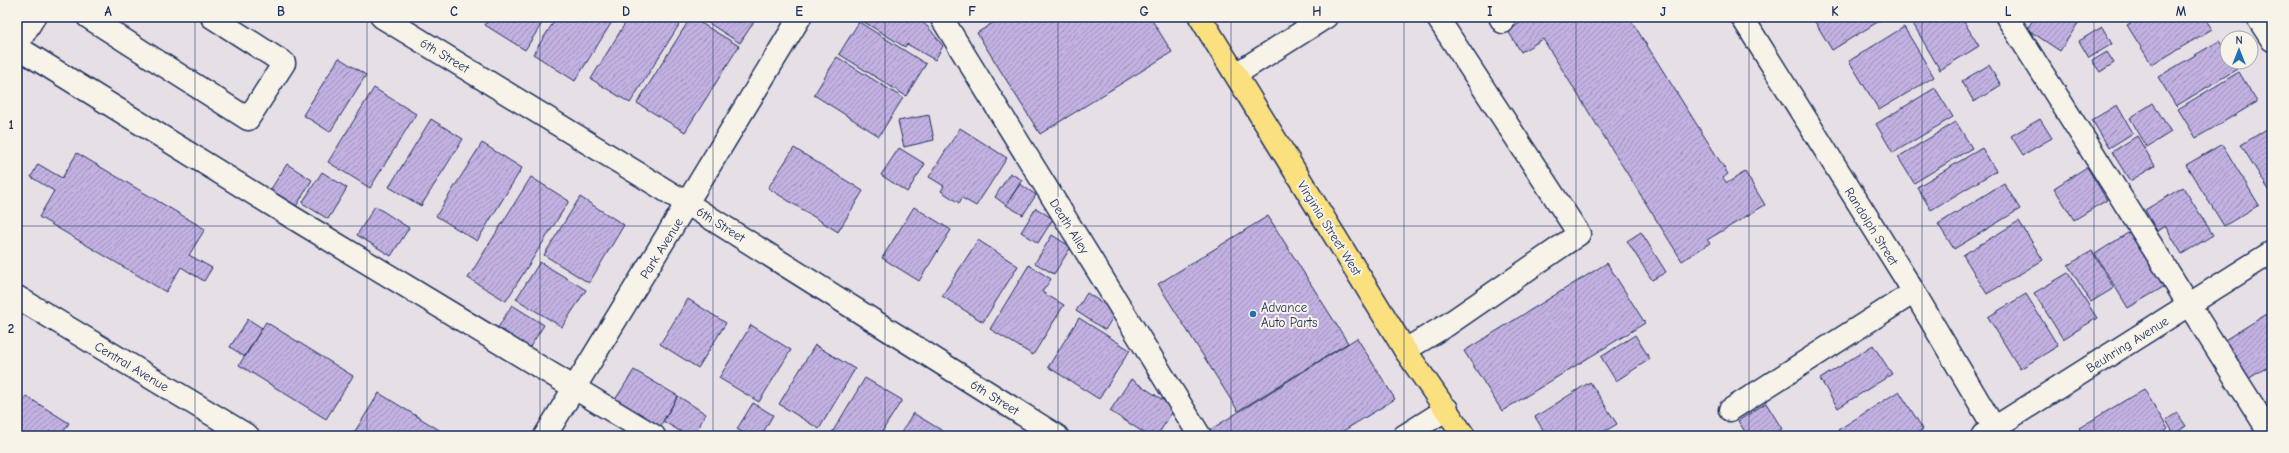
<svg xmlns="http://www.w3.org/2000/svg" width="2289" height="453" viewBox="0 0 2289 453" font-family="'Comic Neue',sans-serif">
	<style>
		.building { fill: url(#building-hatch); stroke: #1b2f5e }
		.lines { fill: none; stroke-linecap: round; stroke-linejoin: round }
		.minor-casing { stroke: #1b2f5e; stroke-width: 25 }
		.major-casing { stroke: #1b2f5e; stroke-width: 25 }
		.minor { stroke: #f7f3e8; stroke-width: 22 }
		.major { stroke: #fbe080; stroke-width: 22 }
		.grid { fill: none; stroke: #1b2f5e; stroke-width: 1; stroke-opacity: 0.55 }
		.poi-dot { fill: #1f6fb2; stroke: #f7f3e8; stroke-width: 1.5 }
		.labels { text-anchor: middle; stroke-width: 4; stroke-linejoin: round; paint-order: stroke }
		.street-label { font-size: 13px; fill: #1b2f5e; stroke: #f7f3e8 }
		.poi-label { font-size: 13px; fill: #1b2f5e; stroke: #f7f3e8; text-anchor: start }
		.neatline { fill: none; stroke: #1b2f5e; stroke-width: 1.5 }
		.grid-label { font-size: 13px; text-anchor: middle; font-weight: bold; fill: #1b2f5e }
	</style>
	<defs>
		<pattern id="building-hatch" width="6" height="6" patternUnits="userSpaceOnUse"><rect width="6" height="6" fill="#c3b1e2"/><path d="M-1 1l2-2M0 6l6-6M5 7l2-2" fill="none" stroke="#9e90ba"/></pattern>
	</defs>
	<rect width="100%" height="100%" fill="#e7dfe6"/>
	<filter id="ink" filterUnits="userSpaceOnUse"><feTurbulence type="fractalNoise" baseFrequency=".025" numOctaves="2"/><feDisplacementMap in="SourceGraphic" scale="8" xChannelSelector="R" yChannelSelector="G"/><feConvolveMatrix kernelMatrix="1 2 1 2 8 2 1 2 1" color-interpolation-filters="sRGB"/></filter>
	<g filter="url(#ink)">
		<!-- building -->
		<path class="building" d="M490 17H546L525 50 485 25Z
			M557 17H615L575 81 533 54Z
			M629 17H684L630 103 591 79Z
			M691 17 739 46 685 132 637 103Z
			M699 17H757L740 43Z
			M856 17H923L921 21 929 28 943 46 935 60 907 44 905 47Z
			M1002 17H1150L1172 52 1040 134 977 33Z
			M1529 17H1629L1728 174 1723 178 1727 183 1745 172 1765 205 1707 240 1710 243 1682 261 1543 39 1521 52 1508 31Z
			M1812 17H1880L1881 20 1832 50Z
			M1920 17H1961L1979 46 1940 70 1912 22Z
			M2035 17H2082L2060 51 2027 29Z
			M2140 17H2204L2212 29 2152 65 2127 25Z
			M859 22 926 64 906 96 839 54Z
			M1904 27 1934 77 1879 110 1849 61Z
			M2102 27 2112 44 2089 58 2079 41Z
			M2219 41 2227 53V62H2232L2237 69 2176 106 2158 77Z
			M2107 52 2114 63 2100 72 2092 61Z
			M837 57 903 98 879 136 814 95Z
			M339 58 366 75 330 132 303 115Z
			M1989 65 2001 85 1974 102 1962 81Z
			M2239 72 2257 102 2196 138 2178 109Z
			M374 88 416 114 370 188 328 162Z
			M1935 88 1953 117 1893 153 1876 124Z
			M2153 103 2171 132 2147 147 2130 118Z
			M2117 105 2133 133 2109 148 2092 120Z
			M929 115 934 140 904 147 898 121Z
			M431 119 463 139 421 206 389 187Z
			M2040 119 2052 138 2023 155 2011 136Z
			M1956 122 1972 148 1914 183 1898 157Z
			M2270 127 2272 130V195L2241 145Z
			M960 128 1007 158 976 206 962 198 959 203 941 191 944 186 929 177Z
			M2137 136 2155 166 2130 181 2112 152Z
			M482 143 522 168 477 241 436 216Z
			M2222 144 2259 205 2224 226 2186 165Z
			M794 148 863 191 838 232 768 188Z
			M899 148 925 164 907 192 881 175Z
			M1982 148 1996 171 1931 210 1917 187Z
			M77 153 205 229 189 255 212 268 204 281 181 267 166 292 39 217 54 191 31 177 38 164 62 178Z
			M287 164 312 180 295 208 269 192Z
			M2087 167 2107 200 2074 220 2054 188Z
			M322 172 347 188 328 219 302 203Z
			M1010 173 1022 180 1006 205 995 197Z
			M531 177 569 201 506 301 468 278Z
			M2004 183 2020 209 1954 249 1938 224Z
			M1020 184 1036 195 1023 215 1006 205Z
			M2183 187 2213 235 2182 254 2165 226 2157 231 2145 210Z
			M580 197 624 225 589 283 544 255Z
			M375 206 409 228 391 256 357 235Z
			M914 207 951 230 919 281 882 258Z
			M1036 208 1053 219 1038 243 1021 232Z
			M1268 216 1348 343 1238 411 1158 284Z
			M2019 221 2043 260 1987 294 1963 255Z
			M2131 231 2165 286 2128 308 2095 254Z
			M1641 232 1666 272 1652 280 1627 241Z
			M1052 235 1071 247 1054 274 1035 263Z
			M978 240 1018 266 983 322 942 296Z
			M2092 251 2114 288 2091 302 2068 265Z
			M540 262 586 290 562 327 516 299Z
			M1607 263 1645 323 1502 411 1464 351Z
			M1029 265 1051 279 1042 292 1064 305 1033 355 990 329Z
			M2068 273 2097 318 2063 339 2034 293Z
			M1087 293 1116 312 1105 330 1076 311Z
			M2026 294 2058 346 2020 369 1988 317Z
			M688 299 726 323 698 368 660 344Z
			M512 305 544 325 528 350 496 331Z
			M2272 311V364L2248 379 2223 341Z
			M1079 318 1130 350 1099 399 1048 367Z
			M248 319 262 328 245 357 230 347Z
			M266 322 353 376 326 419 239 365Z
			M751 325 791 350 759 402 719 378Z
			M1635 335 1650 359 1616 381 1601 357Z
			M1357 338 1395 399 1335 436H1207L1205 433Z
			M815 345 855 369 819 429 779 404Z
			M1873 345 1892 374 1838 408 1820 379Z
			M634 370 678 396 658 430 613 403Z
			M865 378 902 400 879 436H830Z
			M1131 379 1175 408 1157 436H1149L1110 411Z
			M1590 382 1617 424 1597 436H1547L1535 417Z
			M2144 389 2168 429 2158 436H2084L2079 428Z
			M1899 391 1923 429 1913 436H1842L1838 430Z
			M379 393 449 436H352Z
			M26 396 69 423 61 436H17V411Z
			M678 396 706 414 693 436H688L663 421Z
			M753 403 773 415 761 436H748L737 429Z
			M1766 403 1782 429 1771 436H1748L1738 421Z
			M913 413 951 436H899Z
			M2177 413 2186 426 2174 434 2166 420Z"/>
		<g class="lines">
			<!-- minor casing -->
			<g class="minor-casing">
				<path id="minor" d="M88 17 248 119 284 63 212 17
					M382 17 688 204 1057 436
					M941 17 1200 436
					M1500 17 1503 22
					M1742 17 1914 292 1999 436
					M2007 17 2272 436
					M2257 17 2272 40
					M17 45 34 17
					M17 47 295 219 654 436
					M1236 74 1326 17
					M17 297 248 436
					M1405 350 1447 325 1579 234 1437 17
					M1730 410 1914 292
					M1983 435 2272 252
					M545 436 800 17
					M1404 436 1447 409"/>
			</g>
			<!-- major casing -->
			<g class="major-casing">
				<path id="major" d="M1200 17 1405 350 1464 436"/>
			</g>
			<!-- minor -->
			<use href="#minor" class="minor"/>
			<!-- major -->
			<use href="#major" class="major"/>
		</g>
	</g>
	<!-- grid -->
	<path class="grid" d="M195 17V436M367 17V436M540 17V436M713 17V436M885 17V436M1058 17V436M1231 17V436M1404 17V436M1576 17V436M1749 17V436M1922 17V436M2094 17V436M17 226H2272"/>
	<!-- markers -->
	<circle class="poi-dot" cx="1253" cy="314" r="4"/>
	<g class="labels">
		<!-- street labels -->
		<g class="street-label">
			<text transform="translate(445 55) rotate(31)" y="5">6th Street</text>
			<text transform="translate(721 224) rotate(32)" y="5">6th Street</text>
			<text transform="translate(1070 226) rotate(58)" y="5">Death Alley</text>
			<text transform="translate(1872 226) rotate(58)" y="5">Randolph Street</text>
			<text transform="translate(1330 228) rotate(58)" y="5">Virginia Street West</text>
			<text transform="translate(661 248) rotate(-58)" y="5">Park Avenue</text>
			<text transform="translate(2127 344) rotate(-32)" y="5">Beuhring Avenue</text>
			<text transform="translate(132 366) rotate(31)" y="5">Central Avenue</text>
			<text transform="translate(995 397) rotate(32)" y="5">6th Street</text>
		</g>
		<!-- poi labels -->
		<g class="poi-label">
			<text x="1261" y="312">Advance<tspan x="1261" dy="15">Auto Parts</tspan></text>
		</g>
	</g>
	<!-- margin -->
	<rect width="2289" height="453" fill="none" stroke="#f7f3e8" stroke-width="44"/>
	<!-- north arrow -->
	<g transform="translate(2239 50)"><circle r="19" fill="#f7f3e8" stroke="#9fa5b1"/>
	<path d="M0-3L7 15L0 10L-7 15Z" fill="#1f6fb2"/>
	<text y="-6" font-size="11" font-weight="bold" text-anchor="middle" fill="#1b2f5e">N</text>
	</g>
	<rect x="22" y="22" width="2245" height="409" class="neatline"/>
	<g class="grid-label">
		<text x="108" y="16">A</text>
		<text x="281" y="16">B</text>
		<text x="454" y="16">C</text>
		<text x="626" y="16">D</text>
		<text x="799" y="16">E</text>
		<text x="972" y="16">F</text>
		<text x="1144" y="16">G</text>
		<text x="1317" y="16">H</text>
		<text x="1490" y="16">I</text>
		<text x="1663" y="16">J</text>
		<text x="1835" y="16">K</text>
		<text x="2008" y="16">L</text>
		<text x="2181" y="16">M</text>
		<text x="11" y="129">1</text>
		<text x="11" y="333">2</text>
	</g>
</svg>
